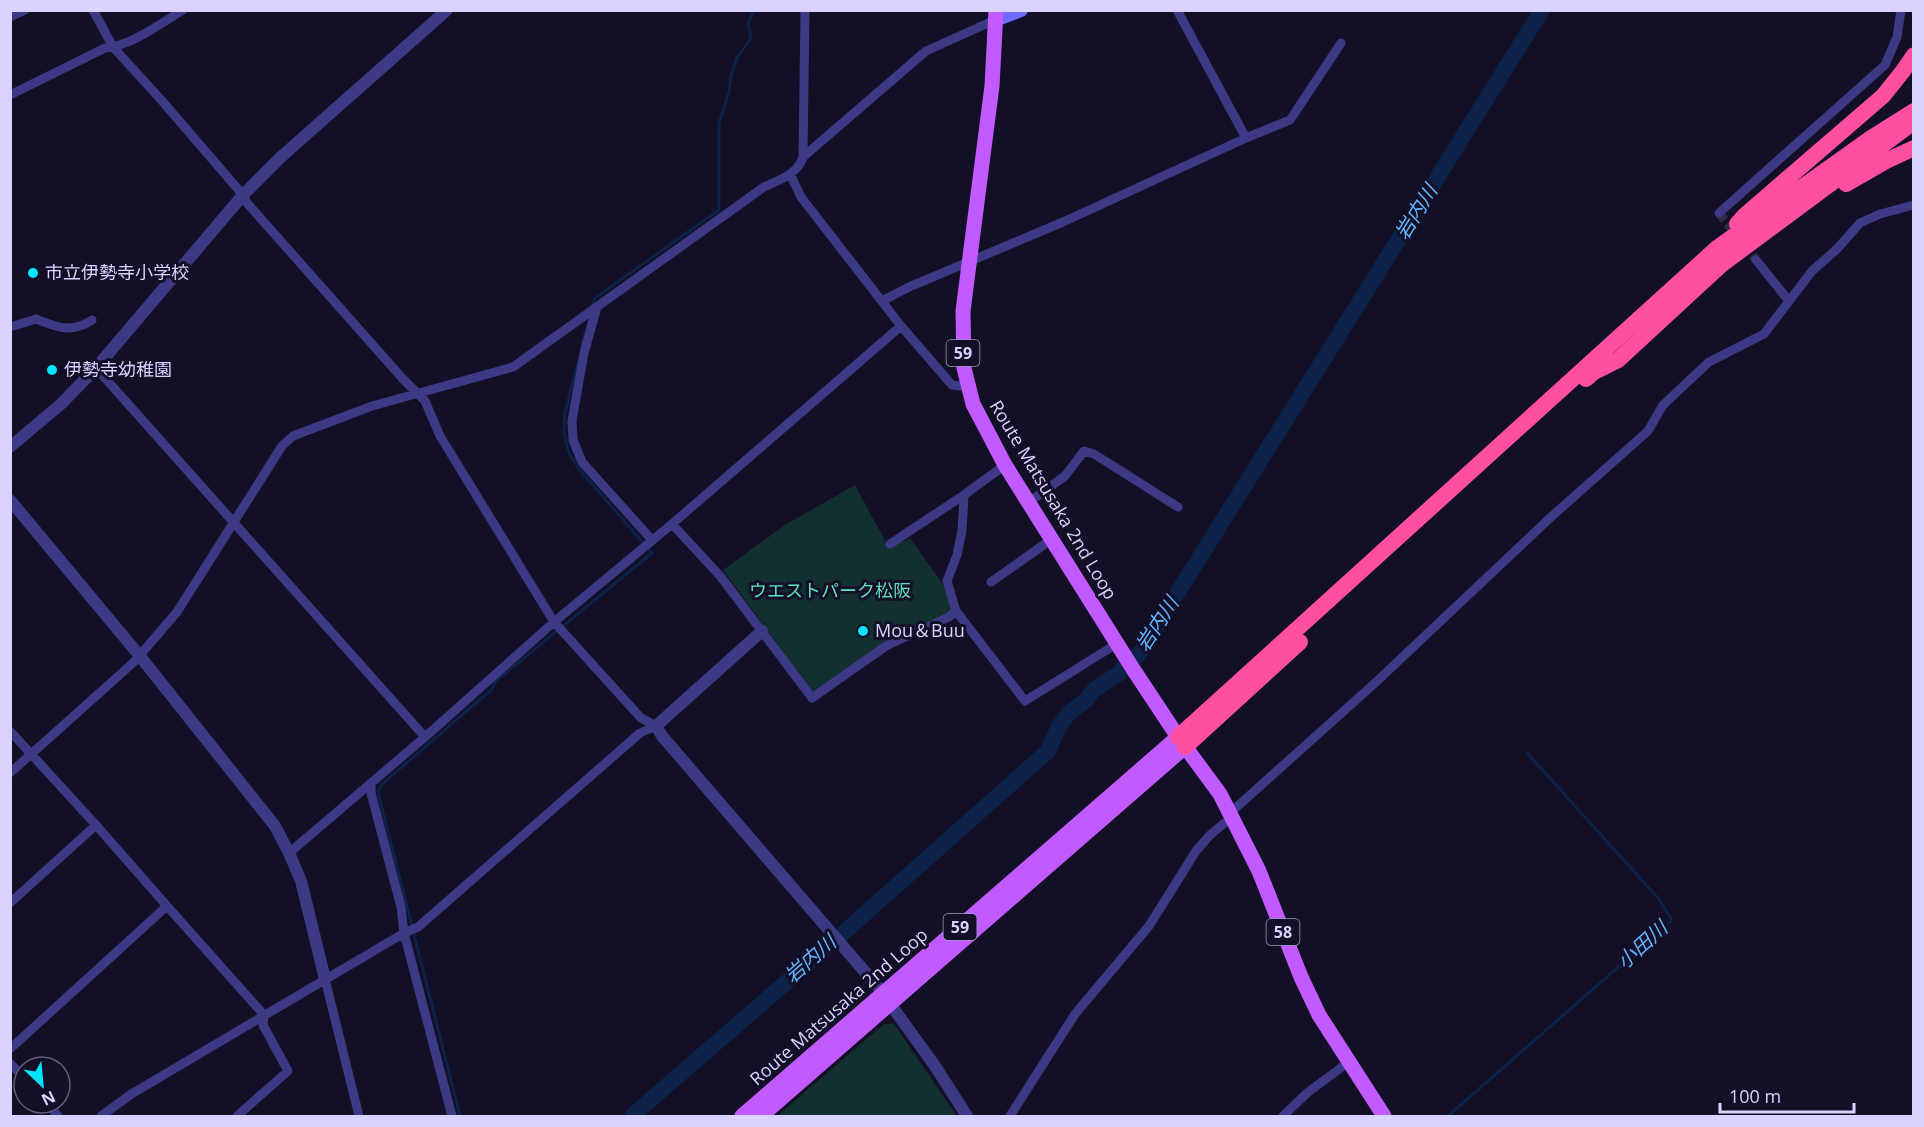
<svg xmlns="http://www.w3.org/2000/svg" width="1924" height="1127" viewBox="0 0 1924 1127" font-family="'Open Sans','Noto Sans JP',sans-serif">
	<style>
		.green { fill: #12302f }
		.lines { fill: none; stroke-linecap: round; stroke-linejoin: round }
		.stream { stroke: #0c2248; stroke-width: 3 }
		.river { stroke: #0c2248; stroke-width: 16 }
		.minor-tunnel { stroke: #312d47; stroke-width: 9; stroke-dasharray: 9 4.5; stroke-linecap: butt }
		.minor { stroke: #3d3a85; stroke-width: 9 }
		.tertiary { stroke: #3d3a85; stroke-width: 12 }
		.secondary { stroke: #6f6bff; stroke-width: 14 }
		.primary { stroke: #c25bff; stroke-width: 15 }
		.motorway { stroke: #ff4fa3; stroke-width: 16 }
		.poi-dot { fill: #00e5ff; stroke: #130f26; stroke-width: 2 }
		.labels { text-anchor: middle; stroke-width: 6; stroke-linejoin: round; paint-order: stroke }
		.shield { fill: #130f26; stroke: #9e99be; stroke-width: 1.5 }
		.shield-label { font-size: 16px; font-weight: bold; fill: #d9d4ff }
		.poi-label { font-size: 18px; fill: #d9d4ff; stroke: #130f26; text-anchor: start }
		.street-label { font-size: 18px; fill: #d9d4ff; stroke: #130f26 }
		.park-label { font-size: 18px; fill: #5fe0c0; stroke: #130f26 }
		.water-label { font-size: 20px; font-style: italic; fill: #62b6ff; stroke: #130f26 }
	</style>
	<rect width="100%" height="100%" fill="#130f26"/>
	<!-- green -->
	<path class="green" d="M855 485 889 548 910 538 944 586 953 606 948 613 814 692 811 690 723 570 785 525Z
		M884 1024H894L957 1116H777Z"/>
	<g class="lines">
		<!-- stream -->
		<path class="stream" d="M592 306 595 298 719 210V123L729 92 731 75 737 58 751 38 748 24 754 10
			M582 344 590 316
			M460 1116 378 792 381 785 491 690 496 681 652 553 579 469 568 451 564 432 565 413 578 362
			M1448 1116 1672 920 1658 898 1527 753"/>
		<!-- river -->
		<path class="river" d="M632 1116 851 926 1048 751 1059 726 1070 712 1086 700 1095 689 1118 674 1140 653 1542 10"/>
		<!-- minor-tunnel -->
		<path class="minor-tunnel" d="M1719 213 1756 260"/>
		<!-- minor -->
		<path class="minor" d="M93 10 113 47 163 102 243 195 247 203 403 379 425 401 440 436 554 622 641 718 656 726
			M1177 10 1246 138
			M10 17 25 10
			M10 95 105 48C131 46 161 23 183 10
			M803 157 926 51 995 20
			M790 174 801 197 901 326 952 385 968 387
			M1719 213 1885 65 1897 37 1901 10
			M1756 260 1789 301
			M882 301 909 287 1063 222 1246 138 1290 120 1341 43
			M597 307 584 353 572 421 573 440 582 462 652 540
			M10 327 36 319C57 327 71 334 92 320
			M96 368 425 737
			M1029 502 1065 476 1084 451 1094 454 1178 507
			M672 524 721 577 812 698 886 646 949 617 956 611 1025 701 1110 648
			M890 544 964 495 1005 465
			M991 582 1052 539
			M956 611 947 581 957 555 962 531 964 495
			M10 731 96 825
			M10 773 134 662 177 612 282 446 293 436 372 406 513 367 764 187C779 180 798 174 803 157L805 10
			M371 783V793L401 907 404 933 452 1116
			M1230 813 1375 683 1551 517 1648 431 1663 405 1709 362 1764 334 1812 271 1837 249 1860 223 1880 214 1914 205
			M289 853 425 737 554 622 672 524 901 326
			M10 903 96 825 167 906
			M325 979 359 1116
			M10 1049 167 906 264 1015 263 1025 288 1071 237 1116
			M10 1063 24 1078
			M46 1103 58 1116
			M101 1116 133 1093 404 933 418 927 640 733 656 726
			M1010 1116 1075 1014 1149 926 1196 851 1210 835 1232 817
			M1283 1116 1307 1093 1350 1061"/>
		<!-- tertiary -->
		<path class="tertiary" d="M10 447 61 404 96 368 243 195 281 157 447 10
			M10 500 139 655 275 826 289 853 301 881 325 979
			M762 631 656 726 662 736 878 987 935 1066 967 1116"/>
		<!-- secondary -->
		<path class="secondary" d="M995 20 1021 10"/>
		<!-- primary -->
		<path class="primary" d="M996 10 992 86 963 311 964 368 973 404 1005 465 1133 669 1178 737 1220 794 1259 871 1301 977 1319 1015 1384 1116
			M742 1116 1178 737
			M761 1116 1185 747"/>
		<!-- motorway -->
		<path class="motorway" d="M1846 184 1886 161 1914 148
			M1737 224 1744 216 1883 96 1903 71 1914 55
			M1586 379 1594 372 1618 360 1721 265 1907 127
			M1178 737 1717 248 1871 138 1914 111
			M1185 747 1300 642"/>
	</g>
	<!-- markers -->
	<g class="poi-dot">
		<circle cx="33" cy="273" r="6"/>
		<circle cx="52" cy="370" r="6"/>
		<circle cx="863" cy="631" r="6"/>
	</g>
	<g class="labels">
		<!-- shield labels -->
		<g class="shield">
			<rect x="946.5" y="340" width="33" height="26" rx="4.5"/>
			<rect x="943.5" y="914" width="33" height="26" rx="4.5"/>
			<rect x="1266.5" y="919" width="33" height="26" rx="4.5"/>
		</g>
		<g class="shield-label">
			<text x="963" y="359">59</text>
			<text x="960" y="933">59</text>
			<text x="1283" y="938">58</text>
		</g>
		<!-- poi labels -->
		<g class="poi-label">
			<text x="45" y="279">市立伊勢寺小学校</text>
			<text x="64" y="376">伊勢寺幼稚園</text>
			<text x="875" y="637">Mou＆Buu</text>
		</g>
		<!-- street labels -->
		<g class="street-label">
			<text transform="translate(1053 500) rotate(59)" y="6">Route Matsusaka 2nd Loop</text>
			<text transform="translate(839 1007) rotate(-41)" y="6">Route Matsusaka 2nd Loop</text>
		</g>
		<!-- park labels -->
		<g class="park-label">
			<text x="830" y="597">ウエストパーク松阪</text>
		</g>
		<!-- water labels -->
		<g class="water-label">
			<text transform="translate(1416 212) rotate(-58)" y="7">岩内川</text>
			<text transform="translate(1157 624) rotate(-57)" y="7">岩内川</text>
			<text transform="translate(1642 945) rotate(-42)" y="7">小田川</text>
			<text transform="translate(810 959) rotate(-41)" y="7">岩内川</text>
		</g>
	</g>
	<!-- border -->
	<rect width="1924" height="1127" fill="none" stroke="#d9d4ff" stroke-width="24"/>
	<!-- north arrow -->
	<g transform="translate(42 1085) rotate(154)"><circle r="28" fill="#130f26" stroke="#625e7d" stroke-width="1.5"/>
	<path d="M0-4.5L10 22L0 15L-10 22Z" fill="#00e5ff"/>
	<text y="-9" font-size="16" font-weight="bold" text-anchor="middle" fill="#d9d4ff">N</text>
	</g>
	<!-- scale -->
	<path d="M1720 1103v9h134v-9" fill="none" stroke="#d9d4ff" stroke-width="3"/>
	<text x="1729" y="1103" font-size="18" fill="#d9d4ff" stroke="#130f26" stroke-width="4.5" paint-order="stroke">100 m</text>
</svg>
